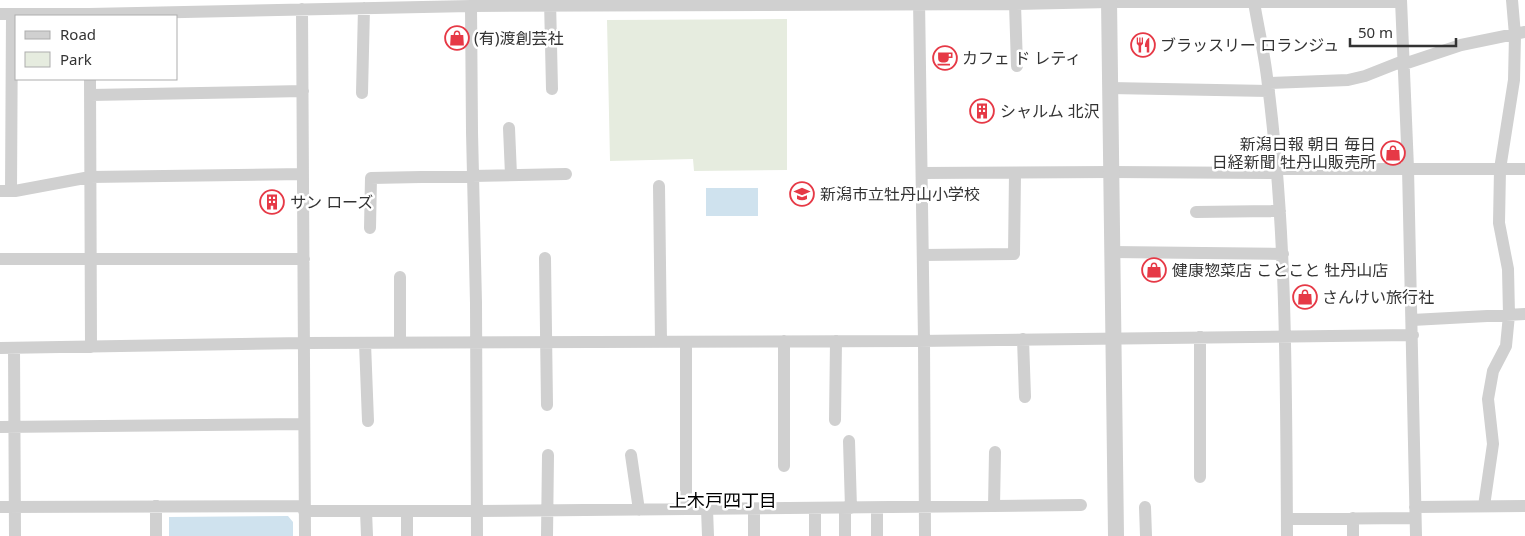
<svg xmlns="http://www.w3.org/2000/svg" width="1525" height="536" viewBox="0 0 1525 536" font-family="'Noto Sans','Noto Sans JP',sans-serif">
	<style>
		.green { fill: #e6ecdf }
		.water { fill: #cfe2ee }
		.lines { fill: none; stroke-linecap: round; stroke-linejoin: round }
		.minor { stroke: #d0d0d0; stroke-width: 12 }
		.tertiary { stroke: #d0d0d0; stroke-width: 16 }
		.labels { text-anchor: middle; stroke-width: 5; stroke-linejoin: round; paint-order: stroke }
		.poi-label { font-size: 16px; fill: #333; stroke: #fff; text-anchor: start }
		.neighbourhood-label { font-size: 18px; fill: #000; stroke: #fff }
	</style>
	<rect width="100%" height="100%" fill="#fff"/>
	<!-- green -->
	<path class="green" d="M787 19V170L694 171 693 159 610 161 607 20Z"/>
	<!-- water -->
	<path class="water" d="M706 188H758V216H706Z
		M288 516 293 522V536H169V517Z"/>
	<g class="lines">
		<!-- minor -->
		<path class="minor" d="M550 0 552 89
			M919 0 924 341 925 536
			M1401 0 1408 168 1416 536
			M1254 2C1258 27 1264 52 1267 77 1287 229 1286 383 1287 536
			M1015 4 1017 66
			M471 6 472 132 476 303 477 536
			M302 9 305 536
			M0 14H89L471 6 1015 4 1109 2H1401
			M1404 64 1461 45 1525 32
			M90 79 91 347
			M1268 83 1348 80 1365 76 1403 61
			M1110 88 1269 91
			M362 93 364 8
			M90 95 303 91
			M509 128 511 175
			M1276 169H1525
			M922 173 1111 172 1276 173
			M659 186 661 342
			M0 191H15L90 177 303 174
			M11 191 12 14
			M1196 212 1280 211
			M370 228 371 178 566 174
			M1112 252 1283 254
			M923 255 1014 254 1015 173
			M545 258 547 405
			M0 259H304
			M400 277V343
			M1412 320 1525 314
			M1200 337V477
			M1023 339 1025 397
			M784 341V466
			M365 343 368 421
			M0 348 305 343 918 341 1413 335
			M14 348 15 536
			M835 420 836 341
			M0 427 304 424
			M849 441 851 508
			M631 455 639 510
			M156 506V536
			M994 506 995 452
			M1484 506 1493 444 1488 399 1493 371 1506 346 1509 315 1508 269 1499 223 1500 169 1514 80 1515 35 1512 0
			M0 507 304 506
			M1145 507 1146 536
			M1415 507 1525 506
			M686 509V342
			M707 509 708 536
			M754 509V536
			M304 511H477L1081 505
			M366 511 367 536
			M1353 518V536
			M1287 519 1415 518
			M407 536V511
			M547 536 548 455
			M815 536V508
			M845 536V508
			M877 536V508"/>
		<!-- tertiary -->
		<path class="tertiary" d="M1109 0 1116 536"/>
	</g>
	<!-- icons -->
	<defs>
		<g id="shop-ring" transform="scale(1.25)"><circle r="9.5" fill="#fff" stroke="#e63946" stroke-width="1.5"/><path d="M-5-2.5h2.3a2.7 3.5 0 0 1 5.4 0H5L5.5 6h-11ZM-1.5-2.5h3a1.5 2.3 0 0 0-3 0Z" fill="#e63946"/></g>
		<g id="restaurant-ring" transform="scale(1.25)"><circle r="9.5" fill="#fff" stroke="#e63946" stroke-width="1.5"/><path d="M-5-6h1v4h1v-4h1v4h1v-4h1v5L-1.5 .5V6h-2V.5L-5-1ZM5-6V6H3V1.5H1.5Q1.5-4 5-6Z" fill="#e63946"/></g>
		<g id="cafe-ring" transform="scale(1.25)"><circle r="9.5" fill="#fff" stroke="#e63946" stroke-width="1.5"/><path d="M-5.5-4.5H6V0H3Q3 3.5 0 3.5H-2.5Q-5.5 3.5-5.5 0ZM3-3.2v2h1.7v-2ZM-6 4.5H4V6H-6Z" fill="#e63946"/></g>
		<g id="building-ring" transform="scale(1.25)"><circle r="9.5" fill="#fff" stroke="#e63946" stroke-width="1.5"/><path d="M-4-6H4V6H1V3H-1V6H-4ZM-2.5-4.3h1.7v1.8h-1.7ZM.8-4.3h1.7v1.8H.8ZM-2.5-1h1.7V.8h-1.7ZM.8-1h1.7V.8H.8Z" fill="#e63946"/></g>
		<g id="school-ring" transform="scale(1.25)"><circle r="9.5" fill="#fff" stroke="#e63946" stroke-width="1.5"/><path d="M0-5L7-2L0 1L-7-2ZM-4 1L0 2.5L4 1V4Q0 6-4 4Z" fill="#e63946"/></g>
	</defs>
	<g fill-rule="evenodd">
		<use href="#shop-ring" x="457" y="38"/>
		<use href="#restaurant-ring" x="1143" y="45"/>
		<use href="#cafe-ring" x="945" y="58"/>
		<use href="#building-ring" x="982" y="111"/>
		<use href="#shop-ring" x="1393" y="153"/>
		<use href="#school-ring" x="802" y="194"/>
		<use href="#building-ring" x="272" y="202"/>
		<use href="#shop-ring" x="1154" y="270"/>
		<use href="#shop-ring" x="1305" y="297"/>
	</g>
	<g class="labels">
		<!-- poi labels -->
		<g class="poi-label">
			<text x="474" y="44">(有)渡創芸社</text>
			<text x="1160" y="51">ブラッスリー ロランジュ</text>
			<text x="962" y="64">カフェ ド レティ</text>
			<text x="1000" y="117">シャルム 北沢</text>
			<text x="1376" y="150" text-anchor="end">新潟日報 朝日 毎日<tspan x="1376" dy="18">日経新聞 牡丹山販売所</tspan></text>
			<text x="820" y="200">新潟市立牡丹山小学校</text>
			<text x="290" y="208">サン ローズ</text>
			<text x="1172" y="276">健康惣菜店 ことこと 牡丹山店</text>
			<text x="1322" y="303">さんけい旅行社</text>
		</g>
		<!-- neighbourhood labels -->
		<g class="neighbourhood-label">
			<text x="723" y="507">上木戸四丁目</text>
		</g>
	</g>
	<!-- legend -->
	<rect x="15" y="15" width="162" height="65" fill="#ffffff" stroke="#adadad"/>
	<rect x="25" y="31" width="25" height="8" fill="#d0d0d0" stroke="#adadad"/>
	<text x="60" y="40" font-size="15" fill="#333333">Road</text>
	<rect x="25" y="52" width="25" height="15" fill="#e6ecdf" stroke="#adadad"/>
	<text x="60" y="65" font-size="15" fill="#333333">Park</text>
	<!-- scale -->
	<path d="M1350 38v8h106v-8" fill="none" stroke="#333333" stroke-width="2.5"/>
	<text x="1358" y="38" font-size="15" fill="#333333" stroke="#ffffff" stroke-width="4" paint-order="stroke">50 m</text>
</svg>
